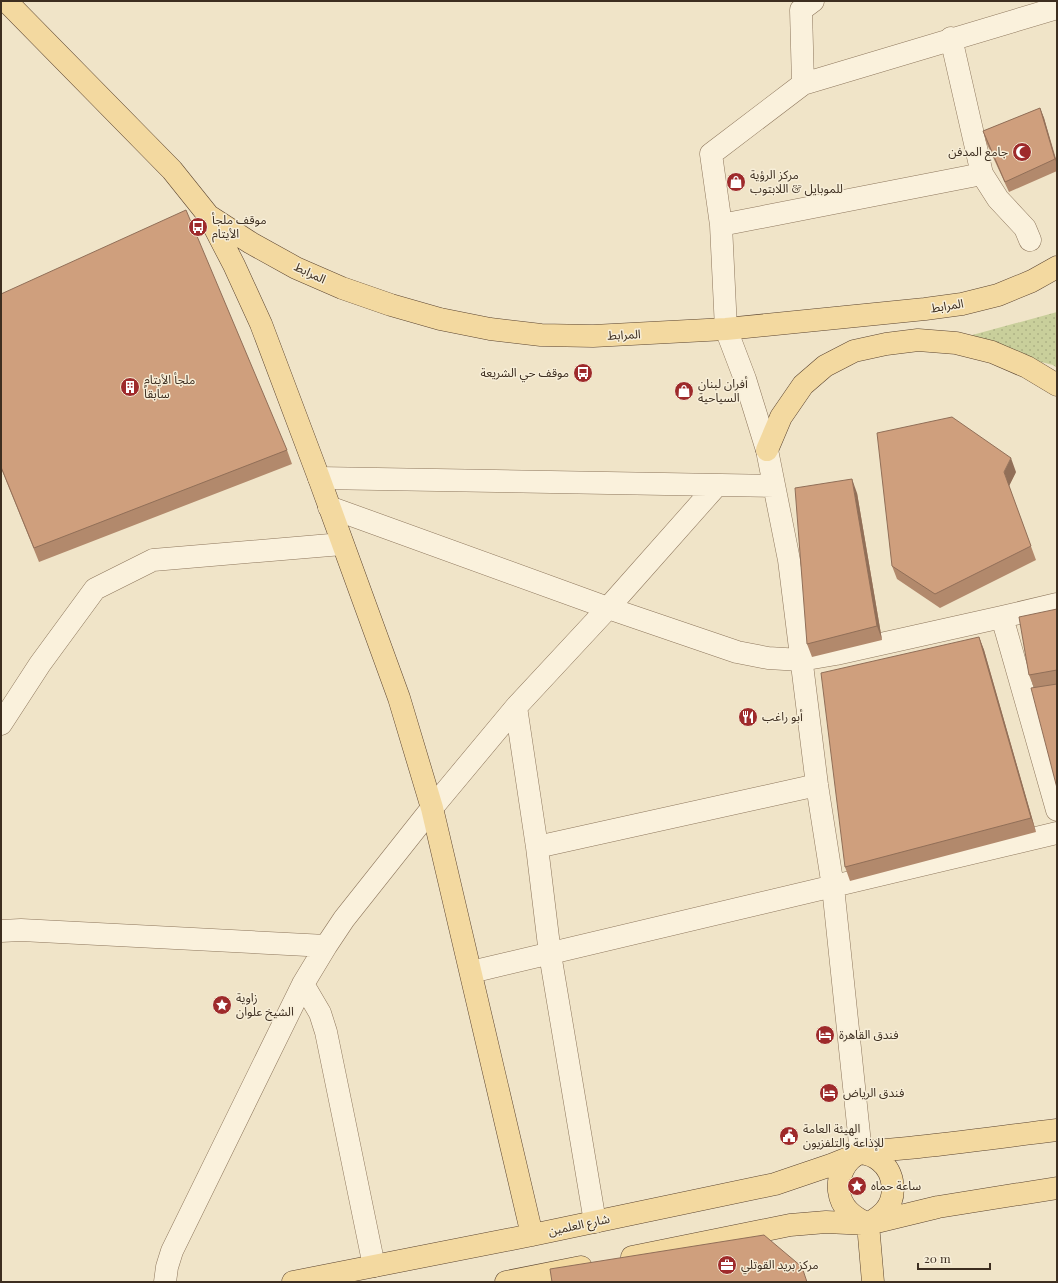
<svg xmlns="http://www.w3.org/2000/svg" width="1058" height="1283" viewBox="0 0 1058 1283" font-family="'Playfair Display','Noto Sans Arabic',serif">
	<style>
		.grass { fill: url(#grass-dots) }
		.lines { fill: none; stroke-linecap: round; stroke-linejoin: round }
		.minor-casing { stroke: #8d765c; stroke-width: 23 }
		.major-casing { stroke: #5b4430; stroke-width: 23 }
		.minor { stroke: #faf1dc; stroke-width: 22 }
		.major { stroke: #f3d9a0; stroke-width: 22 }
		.wall { fill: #b2896c }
		.shaded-wall { fill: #916f58 }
		.building { fill: #cf9f7d; stroke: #916f58 }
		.labels { text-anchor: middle; stroke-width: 3; stroke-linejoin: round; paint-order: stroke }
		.poi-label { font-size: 12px; fill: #3d2e20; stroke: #f7eed8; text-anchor: start }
		.street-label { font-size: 12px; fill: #3d2e20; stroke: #f7eed8 }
	</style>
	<defs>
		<pattern id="grass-dots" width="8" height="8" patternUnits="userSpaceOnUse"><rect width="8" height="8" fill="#c9cf9b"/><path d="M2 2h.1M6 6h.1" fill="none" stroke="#aeb285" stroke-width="1.8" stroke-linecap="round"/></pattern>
	</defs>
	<rect width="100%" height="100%" fill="#f0e4c8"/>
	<!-- grass -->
	<path class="grass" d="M1057 312V368L1053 365 954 340Z"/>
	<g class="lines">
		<!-- minor casing -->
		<g class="minor-casing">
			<path id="minor" d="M803 84 801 10 813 1
				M982 174 998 199 1025 228 1030 240
				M721 225 982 174 951 38
				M319 478 774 486
				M329 507 608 608 737 652 768 658 801 660 836 654 1002 617 1057 604
				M1002 617 1057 810
				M516 707 537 847 550 954 595 1222
				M1 724 40 664 95 589 153 560 342 544
				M537 847 817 785
				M1 931 21 930 326 946
				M471 972 1057 833
				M303 984 320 1013 326 1032 374 1266
				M861 1153 833 887 817 785 789 560 767 450 745 379 726 329 721 225 711 154 803 84 1057 8
				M165 1282 167 1267 172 1251 303 984 326 946 344 919 432 808 516 707 608 608 717 485"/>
		</g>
		<!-- major casing -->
		<g class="major-casing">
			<path id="major" d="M6 1 172 170 208 215 234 265 261 324 319 478 399 698 432 808 532 1235
				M209 216 251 243 296 268 342 288 391 305 440 319 490 329 541 335 593 336 726 329 925 309 962 304 998 295 1032 281 1057 267
				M767 450 781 417 803 385 825 366 854 351 886 344 918 340 956 343 992 352 1027 367 1057 385
				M861 1153C868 1154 875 1156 880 1161 895 1173 897 1197 885 1211 880 1217 874 1220 868 1224 853 1217 841 1208 839 1191 837 1176 846 1159 860 1153 864 1151 870 1152 875 1151 886 1150 897 1149 908 1148 958 1143 1007 1136 1057 1130
				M868 1224 873 1282
				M632 1257 790 1225 826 1222 868 1224 938 1207 1057 1188
				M293 1282 532 1235 775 1184 831 1165 861 1153
				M506 1282 581 1267"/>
		</g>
		<!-- minor -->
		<use href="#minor" class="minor"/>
		<!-- major -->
		<use href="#major" class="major"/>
	</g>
	<!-- wall -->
	<path class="wall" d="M1040 108 1044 118 1057 162V171L1009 192 986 142 983 131Z
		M1 294 287 450 292 464 39 562 1 468Z
		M1016 472 1009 486 1036 560 940 608 897 579 892 566Z
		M857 493 882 640 812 657 807 644Z
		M1057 609V788L1034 688 1029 675Z
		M979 637 984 650 1036 832 850 881 845 867Z"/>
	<!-- shaded-wall -->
	<path class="shaded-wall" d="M1040 108 1044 118 1057 164 1055 159Z
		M1011 458 1016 472 1009 486 1004 472Z
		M852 479 857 493 882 640 877 626Z
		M979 637 984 650 1036 832 1031 818Z"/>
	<!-- building -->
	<path class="building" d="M1040 108 1055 159 1005 182 983 131Z
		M186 210 287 450 34 548 1 467V294Z
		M952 417 1011 458 1004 472 1031 546 935 594 892 566 877 433Z
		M852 479 877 626 807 644 795 488Z
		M1057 609V670L1029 675 1019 617Z
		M979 637 1031 818 845 867 821 673Z
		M1057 684V788L1031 688Z
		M764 1235 802 1267 807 1282H552L550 1269Z"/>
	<!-- icons -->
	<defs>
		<g id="mosque-disc" transform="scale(1)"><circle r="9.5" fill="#9e2a2b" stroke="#f7eed8"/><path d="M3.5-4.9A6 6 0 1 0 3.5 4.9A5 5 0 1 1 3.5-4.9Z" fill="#fff"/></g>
		<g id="shop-disc" transform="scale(1)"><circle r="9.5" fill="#9e2a2b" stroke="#f7eed8"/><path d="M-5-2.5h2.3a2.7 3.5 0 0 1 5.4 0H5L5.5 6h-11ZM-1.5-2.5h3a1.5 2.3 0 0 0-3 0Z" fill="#fff"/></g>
		<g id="bus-disc" transform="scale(1)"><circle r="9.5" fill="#9e2a2b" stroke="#f7eed8"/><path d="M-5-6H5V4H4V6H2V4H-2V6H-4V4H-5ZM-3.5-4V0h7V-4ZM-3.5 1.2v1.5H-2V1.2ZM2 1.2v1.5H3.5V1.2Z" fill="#fff"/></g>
		<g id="building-disc" transform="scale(1)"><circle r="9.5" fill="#9e2a2b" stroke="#f7eed8"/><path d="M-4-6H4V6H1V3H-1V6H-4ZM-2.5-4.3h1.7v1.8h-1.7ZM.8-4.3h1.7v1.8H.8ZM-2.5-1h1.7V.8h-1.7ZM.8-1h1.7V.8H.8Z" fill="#fff"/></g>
		<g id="restaurant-disc" transform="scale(1)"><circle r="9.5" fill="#9e2a2b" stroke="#f7eed8"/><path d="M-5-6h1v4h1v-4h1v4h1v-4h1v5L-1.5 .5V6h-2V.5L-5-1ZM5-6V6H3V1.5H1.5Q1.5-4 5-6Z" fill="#fff"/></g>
		<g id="sight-disc" transform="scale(1)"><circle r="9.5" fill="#9e2a2b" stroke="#f7eed8"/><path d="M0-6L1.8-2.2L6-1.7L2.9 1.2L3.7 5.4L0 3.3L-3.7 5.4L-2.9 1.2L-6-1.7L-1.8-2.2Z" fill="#fff"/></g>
		<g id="hotel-disc" transform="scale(1)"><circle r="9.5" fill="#9e2a2b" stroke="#f7eed8"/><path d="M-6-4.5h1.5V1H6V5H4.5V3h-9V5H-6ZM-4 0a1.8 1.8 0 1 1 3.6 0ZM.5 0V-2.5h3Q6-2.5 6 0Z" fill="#fff"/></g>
		<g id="civic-disc" transform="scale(1)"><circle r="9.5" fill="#9e2a2b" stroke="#f7eed8"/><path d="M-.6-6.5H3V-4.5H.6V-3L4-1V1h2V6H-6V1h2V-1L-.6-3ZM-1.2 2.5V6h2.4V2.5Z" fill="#fff"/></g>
		<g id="office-disc" transform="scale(1)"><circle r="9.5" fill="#9e2a2b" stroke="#f7eed8"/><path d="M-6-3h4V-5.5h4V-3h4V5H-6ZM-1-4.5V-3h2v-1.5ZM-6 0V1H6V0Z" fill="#fff"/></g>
	</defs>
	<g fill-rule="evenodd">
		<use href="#mosque-disc" x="1022" y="152"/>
		<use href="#shop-disc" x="736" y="182"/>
		<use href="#bus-disc" x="198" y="227"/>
		<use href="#bus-disc" x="583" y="373"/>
		<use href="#building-disc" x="130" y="387"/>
		<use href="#shop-disc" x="684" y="391"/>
		<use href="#restaurant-disc" x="748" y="717"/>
		<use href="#sight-disc" x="222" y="1005"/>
		<use href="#hotel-disc" x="825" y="1035"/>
		<use href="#hotel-disc" x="829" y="1093"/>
		<use href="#civic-disc" x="789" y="1136"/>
		<use href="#sight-disc" x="857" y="1186"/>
		<use href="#office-disc" x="727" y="1265"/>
	</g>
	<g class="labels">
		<!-- poi labels -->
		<g class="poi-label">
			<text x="1008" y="156" text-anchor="end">جامع المدفن</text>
			<text x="750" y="179">مركز الرؤية<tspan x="750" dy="14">للموبايل &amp; اللابتوب</tspan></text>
			<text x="212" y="224">موقف ملجأ<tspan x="212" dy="14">الأيتام</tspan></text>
			<text x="569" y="377" text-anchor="end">موقف حي الشريعة</text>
			<text x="144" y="384">ملجأ الأيتام<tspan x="144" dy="14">سابقاً</tspan></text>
			<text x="698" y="388">أفران لبنان<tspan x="698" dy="14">السياحية</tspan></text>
			<text x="762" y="721">أبو راغب</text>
			<text x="236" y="1002">زاوية<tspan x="236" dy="14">الشيخ علوان</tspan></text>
			<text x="839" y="1039">فندق القاهرة</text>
			<text x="843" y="1097">فندق الرياض</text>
			<text x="803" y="1133">الهيئة العامة<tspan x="803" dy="14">للإذاعة والتلفزيون</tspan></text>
			<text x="871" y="1190">ساعة حماه</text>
			<text x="741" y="1269">مركز بريد القوتلي</text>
		</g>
		<!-- street labels -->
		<g class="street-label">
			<text transform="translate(310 273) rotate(25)" y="4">المرابط</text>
			<text transform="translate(947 306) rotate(-9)" y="4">المرابط</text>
			<text transform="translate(624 335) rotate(-3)" y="4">المرابط</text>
			<text transform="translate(579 1225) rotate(-12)" y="4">شارع العلمين</text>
		</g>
	</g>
	<!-- border -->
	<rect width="1058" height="1283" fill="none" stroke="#3d2e20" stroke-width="4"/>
	<!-- scale -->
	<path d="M918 1263v6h72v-6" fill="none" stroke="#3d2e20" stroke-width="2"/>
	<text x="924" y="1263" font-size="12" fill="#3d2e20" stroke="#f7eed8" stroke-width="3" paint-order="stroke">20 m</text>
</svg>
